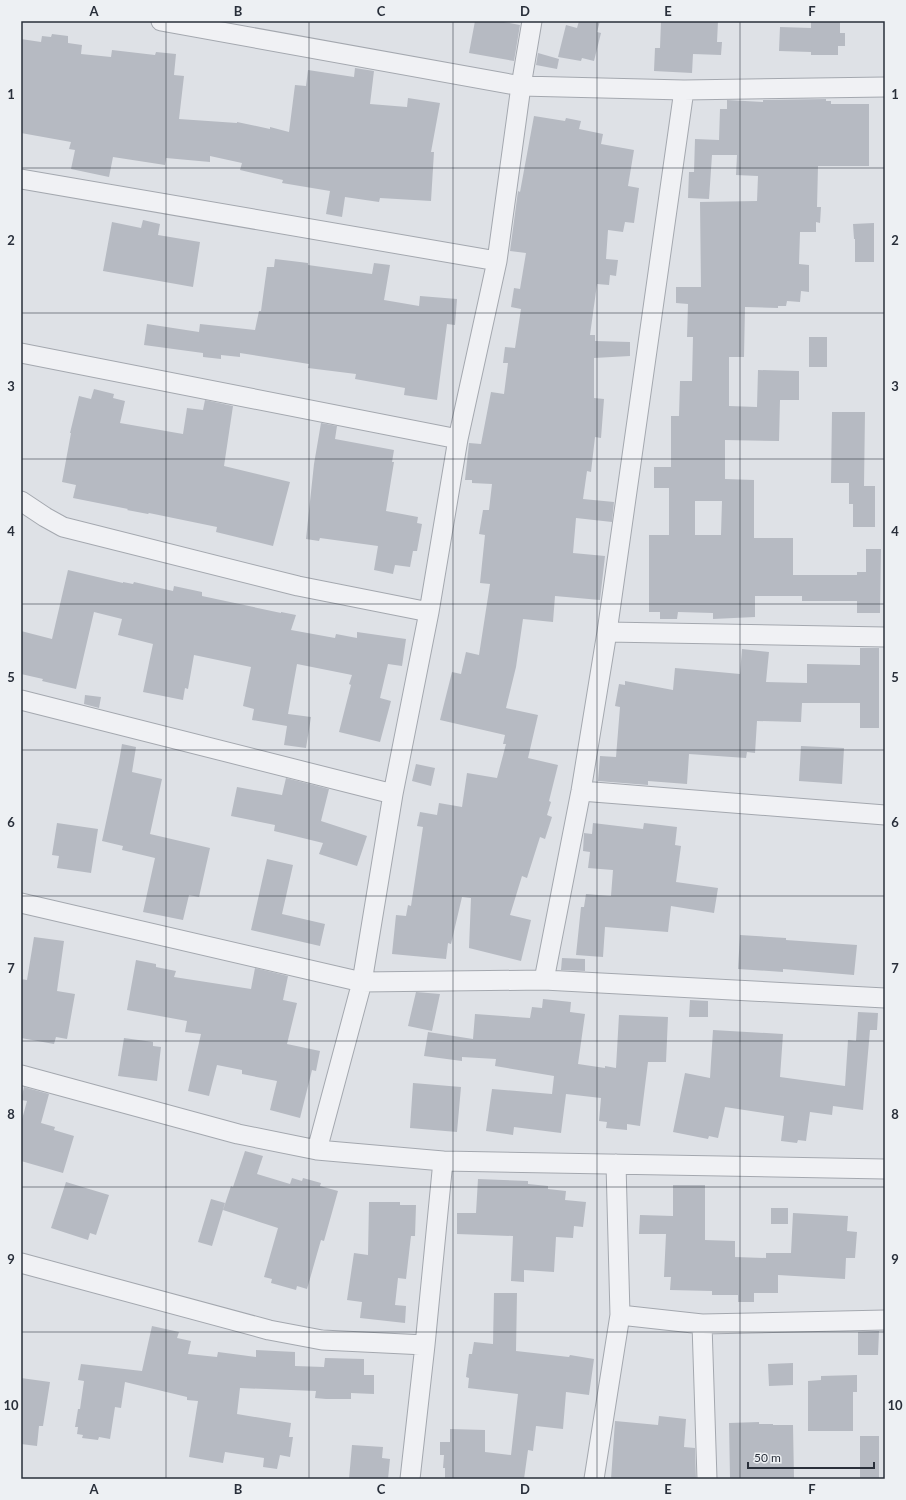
<svg xmlns="http://www.w3.org/2000/svg" width="906" height="1500" viewBox="0 0 906 1500" font-family="Lato,sans-serif">
	<style>
		.building { fill: #b6bac2; fill-rule: evenodd }
		.lines { fill: none; stroke-linecap: round; stroke-linejoin: round }
		.minor-casing { stroke: #a4a8af; stroke-width: 21 }
		.minor { stroke: #f0f1f4; stroke-width: 19 }
		.grid { fill: none; stroke: #292f3a; stroke-width: 1; stroke-opacity: 0.55 }
		.neatline { fill: none; stroke: #292f3a; stroke-width: 1.5 }
		.grid-label { font-size: 13px; text-anchor: middle; font-weight: bold; fill: #292f3a }
	</style>
	<rect width="100%" height="100%" fill="#dee1e6"/>
	<!-- building -->
	<path class="building" d="M475 21H498L520 25 514 61 469 53Z
		M579 21H600L597 32 601 33 594 61 582 58 581 61 558 57 566 25 577 28Z
		M661 21H718L717 42H722L721 55 693 54 692 73 654 71 655 48H660Z
		M811 21H840V33H845V46H838V55H811V52L779 51 780 27 811 28Z
		M52 34 68 36V43L82 45 81 54 111 57 112 50 155 55 156 52 176 54 174 75 184 76 179 119 237 123V122L270 129V127L289 132 295 85 306 86 308 70 354 77 355 68 374 71 370 104 407 107 408 98 440 103 431 152H434L431 201 380 198 379 202 345 197 342 217 326 214 330 191 282 183 283 180 240 170 242 163 210 156V162L166 158 165 165 113 157 109 177 71 169 75 150 69 149 71 142 21 133V39L41 42 42 36 51 37Z
		M538 53 559 59 557 69 536 65Z
		M826 99V101H831V104H869V166H818L817 207H821L820 223 816 222V232H800L799 264 809 265V292L801 291 800 302 787 301 786 306H778V308L745 307 744 357H729V406L757 407 758 370 799 371V400H780L779 441 725 440V479L754 480V538H793V575H857V572H866V549H881L880 613H857V601H802V596H755V617L713 619V613L678 612 677 619H660V612H649V535H669V488H654V467H671V416H679L680 381H692L693 337H687L688 304 676 303V287H701L700 202 757 201 758 176 736 175 737 155H712L709 199 688 198 689 172H694L695 139 719 140 720 109H727V100L763 102V100ZM695 501H722L721 535H695Z
		M534 116 565 121 566 118 581 121 579 129 603 134 601 144 634 150 628 186 639 188 634 223 625 222 623 232 608 230 606 259 618 260 616 276 610 275 609 285 597 284 590 335H595V341L630 342V356L594 358V398L604 399 601 438 595 437 591 472 587 471 583 499 614 502 612 522 576 518 573 553 605 556 600 600 555 596 553 622 523 619 516 667 506 708 538 715 528 758 558 765 549 801 551 802 547 815 552 817 545 839 540 837 527 878 522 876 510 915 531 920 521 961 469 948 471 898 462 897 451 944 448 943 446 959 392 954 396 915 406 916 408 905 411 906 423 827 417 826 420 812 437 815 439 803 462 807 467 773 497 778 506 744H503L505 735 440 720 452 672 461 674 466 652 479 655 490 584 480 583 485 535 479 534 483 510H489L492 484 472 483V480H465L469 443 481 444 491 392 504 394 508 363H503L505 347 515 348 521 309 511 307 514 288 520 289 526 253 510 251 518 191 520 192Z
		M143 220 160 224 158 235 200 242 193 287 103 271 112 222 141 228Z
		M874 223V262H855V239H854L853 224Z
		M275 259 308 263V265L372 274 374 263 390 265 384 300 419 306 420 296 457 299 455 325 447 324 437 400 404 395 405 388 355 379 356 374 308 368 309 364 240 353V357L221 355V359L203 357V353L144 345 147 324 199 332 200 324 255 330 259 311H261L267 267H274Z
		M809 337H827V367H809Z
		M94 389 114 394 113 398 125 401 120 423 183 434 187 408 203 410 205 400 233 406 224 466 290 482 273 546 216 532 217 527 149 513 148 514 127 510 128 509 73 498 76 485 62 482 71 433H70L79 396 91 399Z
		M832 412H865L864 486H875V527H853V504H849V483H831Z
		M321 423 337 426 335 439 394 450 392 462H394L386 511 418 517 417 523 422 524 417 551H413L410 567 395 565 393 574 374 570 378 546 320 538 319 541 306 539 314 464Z
		M68 570 123 583V582L133 584 134 582 173 591 174 586 202 592V596L281 613V612L296 615 291 630 335 638 336 634 357 638V632L406 639 402 666 388 664 380 698 391 701 380 742 339 732 351 685 349 684 352 675 297 664 288 714 311 717 306 748 284 745 287 726 252 720 254 709 243 706 251 667 194 655 188 689 185 688 183 700 143 692 153 644 118 635 122 619 94 612 76 689 42 681 43 679 21 674V631L52 639Z
		M860 648H879V728H860V703H802L801 722 757 721 755 753 747 752 746 758 689 754 687 784 648 781V785L598 781 600 756 616 757 620 707 615 706 619 684 625 685V681L673 690 675 668 740 674 742 649 769 652 766 682 807 683V664L860 665Z
		M85 695 101 697 99 708 84 704Z
		M122 744 136 747 132 772 162 779 150 834 210 848 199 897 189 895 183 920 143 912 155 858 122 850 123 846 102 841 119 762Z
		M801 746 844 748 842 784 799 781Z
		M416 764 435 768 431 786 412 781Z
		M286 778 329 789 321 821 367 836 357 866 319 854 323 843 274 831 275 825 231 816 237 787 282 795Z
		M57 823 98 829 91 873 57 868 59 856 52 855Z
		M593 823 643 829 644 823 677 827 675 845 681 846 676 882 718 888 714 913 671 906 668 932 605 927 603 957 576 955 581 907H584L586 894 611 896 613 870 588 868 590 852 583 851 584 833 592 834Z
		M267 859 293 865 282 914 325 924 320 946 251 930Z
		M740 935 786 938V940L857 945 854 975 783 969V972L738 969Z
		M34 937 64 941 57 991 75 994 67 1039 56 1037 54 1044 21 1038V979L27 980Z
		M562 958 585 959V971L561 970Z
		M136 960 156 964V967L176 971 174 977 251 989 255 968 288 976 283 1000 297 1003 287 1044 320 1051 316 1071 312 1070 300 1118 270 1110 277 1081 242 1074V1070L217 1065 209 1096 188 1091 201 1034 185 1032 187 1021 127 1010Z
		M416 992 440 994 432 1031 408 1026Z
		M543 999 571 1002 570 1012 585 1014 578 1064 605 1068V1066L616 1068 619 1015 668 1017 666 1062H648L640 1126 627 1124V1130L606 1128 607 1122 599 1121 601 1098 566 1094 561 1133 514 1127 513 1135 486 1131 492 1089 552 1094 554 1076 495 1066 496 1059 462 1057V1061L424 1056 428 1032 473 1039 475 1014 530 1018 532 1007 542 1008Z
		M690 1000 708 1001V1017H689Z
		M858 1012 878 1013 877 1030H870L863 1110 833 1106 832 1115 810 1112 806 1141 798 1140 797 1143 781 1141 784 1116 725 1107 718 1138 709 1136 708 1139 673 1132 685 1073 710 1078 713 1030 783 1034 780 1077 845 1086 848 1040 856 1041Z
		M124 1038 153 1042V1046L161 1047 157 1081 118 1076Z
		M413 1083 461 1087 457 1132 410 1128Z
		M24 1087 49 1094 41 1123 55 1127 54 1130 74 1136 63 1173 21 1161V1123L27 1101 21 1100Z
		M245 1151 263 1156 257 1174 290 1184 292 1178 302 1181 303 1178 321 1183 320 1186 338 1191 324 1241 321 1240 307 1289 297 1286 296 1290 271 1283 272 1279 264 1277 278 1228 223 1210 231 1186 233 1187Z
		M478 1179 528 1181V1184L548 1186V1189L566 1191 565 1200 586 1202 583 1227 574 1226 573 1238 556 1237 554 1272 524 1270V1282L511 1281 513 1236 457 1234V1213H476Z
		M66 1182 109 1195 96 1235 90 1233 88 1240 51 1228Z
		M673 1185H705V1240L735 1241V1257L766 1258V1253H791L793 1213 848 1216 847 1231 857 1232 855 1258H846L845 1279 778 1275V1293H754V1302H738V1295H712V1291L670 1290 671 1277H664L666 1234H639L640 1215 673 1216Z
		M211 1199 225 1203 212 1246 198 1242Z
		M369 1202H400V1205H416L415 1236H411L406 1279 398 1278 395 1305 406 1306 405 1323 360 1318 362 1302 347 1300 354 1253 368 1255Z
		M771 1208H788V1224H771Z
		M494 1293H517L516 1351 569 1357 570 1355 594 1359 589 1395 566 1392 563 1429 536 1426 533 1451 528 1450 524 1479H445V1468H443L444 1455H440V1442H450V1429L485 1430V1452L511 1455 518 1394 468 1388 469 1378 466 1377 469 1354H472L474 1342 493 1344Z
		M152 1326 179 1332 177 1338 191 1341 188 1354 217 1357 218 1352 256 1357V1350L295 1352V1366L324 1367 325 1358 364 1359V1375H374V1394L351 1393V1399H326L315 1398 316 1391 240 1388 237 1414 291 1423 289 1437H293L290 1457 280 1455 277 1469 263 1467 264 1458 225 1452 223 1463 189 1457 198 1401 187 1400V1397L125 1382 121 1408 115 1407 110 1439 99 1437 98 1440 82 1438 83 1435 77 1434 78 1427H75L78 1409H80L84 1381 78 1380 81 1364 142 1371Z
		M879 1331 878 1355H858V1332Z
		M793 1363V1385L769 1386 768 1364Z
		M857 1375V1392H853V1431H808V1381L821 1380V1376Z
		M21 1378 50 1382 43 1426H39L37 1446 21 1444Z
		M659 1416 686 1419 684 1447 695 1448 696 1479H611L615 1421 658 1425Z
		M759 1422V1424H773V1425H793L794 1479 730 1478 729 1423Z
		M860 1436H879V1479H860Z
		M352 1445 383 1447 382 1458 390 1459 388 1479H349Z"/>
	<g class="lines">
		<!-- minor casing -->
		<g class="minor-casing">
			<path id="minor" d="M161 21 521 86 684 90 885 87
				M21 179 497 261 521 86 532 21
				M21 353 458 439
				M21 501 45 517 63 527 298 586 429 612
				M607 632 885 637
				M21 700 393 794
				M581 791 885 815
				M21 903 362 982 544 980 885 998
				M544 980 581 791 607 632 684 90
				M21 1075 238 1134 317 1150 443 1161 885 1169
				M317 1150 362 982 393 794 429 612 458 439 497 261
				M21 1263 269 1330 322 1340 425 1345
				M620 1315 702 1324 707 1479
				M702 1324 885 1320
				M410 1479 425 1345 443 1161
				M594 1479 620 1315 616 1164"/>
		</g>
		<!-- minor -->
		<use href="#minor" class="minor"/>
	</g>
	<!-- grid -->
	<path class="grid" d="M166 21V1479M309 21V1479M453 21V1479M597 21V1479M740 21V1479M21 168H885M21 313H885M21 459H885M21 604H885M21 750H885M21 896H885M21 1041H885M21 1187H885M21 1332H885"/>
	<!-- border -->
	<rect width="906" height="1500" fill="none" stroke="#edf0f3" stroke-width="44"/>
	<!-- scale -->
	<path d="M748 1462v6h126v-6" fill="none" stroke="#292f3a" stroke-width="2"/>
	<text x="754" y="1462" font-size="12" fill="#292f3a" stroke="#edf0f3" stroke-width="3" paint-order="stroke">50 m</text>
	<rect x="22" y="22" width="862" height="1456" class="neatline"/>
	<g class="grid-label">
		<text x="94" y="16">A</text>
		<text x="238" y="16">B</text>
		<text x="381" y="16">C</text>
		<text x="525" y="16">D</text>
		<text x="668" y="16">E</text>
		<text x="812" y="16">F</text>
		<text x="11" y="99">1</text>
		<text x="895" y="99">1</text>
		<text x="11" y="245">2</text>
		<text x="895" y="245">2</text>
		<text x="11" y="391">3</text>
		<text x="895" y="391">3</text>
		<text x="11" y="536">4</text>
		<text x="895" y="536">4</text>
		<text x="11" y="682">5</text>
		<text x="895" y="682">5</text>
		<text x="11" y="827">6</text>
		<text x="895" y="827">6</text>
		<text x="11" y="973">7</text>
		<text x="895" y="973">7</text>
		<text x="11" y="1119">8</text>
		<text x="895" y="1119">8</text>
		<text x="11" y="1264">9</text>
		<text x="895" y="1264">9</text>
		<text x="11" y="1410">10</text>
		<text x="895" y="1410">10</text>
		<text x="94" y="1494">A</text>
		<text x="238" y="1494">B</text>
		<text x="381" y="1494">C</text>
		<text x="525" y="1494">D</text>
		<text x="668" y="1494">E</text>
		<text x="812" y="1494">F</text>
	</g>
</svg>
